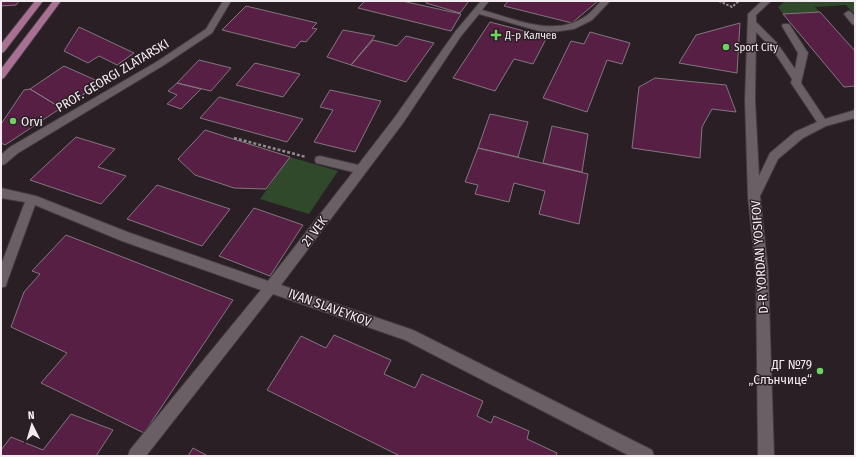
<svg xmlns="http://www.w3.org/2000/svg" width="856" height="457" viewBox="0 0 856 457" font-family="'Fira Sans Condensed',sans-serif">
	<style>
		.green { fill: #2f492a }
		.building { fill: #581f45; stroke: #82767d }
		.lines { fill: none; stroke-linecap: round; stroke-linejoin: round }
		.minor-casing { stroke: #423b40; stroke-width: 2 }
		.major-casing { stroke: #423b40; stroke-width: 2 }
		.path-far1 { stroke: #928a8f; stroke-width: 2; stroke-dasharray: 2.5 1.5; stroke-linecap: butt }
		.path { stroke: #928a8f; stroke-width: 2.5; stroke-dasharray: 3 2; stroke-linecap: butt }
		.minor { fill: #6b5f66; fill-rule: evenodd }
		.major { fill: #a87194; fill-rule: evenodd }
		.poi-dot { fill: #6fd35f; stroke: #291f25; stroke-width: 1.5 }
		.labels { text-anchor: middle; stroke-width: 3; stroke-linejoin: round; paint-order: stroke }
		.far-poi-label { font-size: 11px; fill: #f2ebef; stroke: #291f25; text-anchor: start }
		.street-label { font-size: 13px; fill: #f2ebef; stroke: #291f25 }
		.poi-label { font-size: 13px; fill: #f2ebef; stroke: #291f25; text-anchor: start }
	</style>
	<rect width="100%" height="100%" fill="#291f25"/>
	<!-- green -->
	<path class="green" d="M785 1H855V15L846 5 815 7 820 12 783 14 778 7Z
		M290 157 338 171 309 214 260 199Z"/>
	<!-- building -->
	<path class="building" d="M2 1H19L16 5 1 6Z
		M365 1H402L461 14 451 31 358 8Z
		M427 1H469L460 13 426 3Z
		M508 1H598L572 23 504 6Z
		M246 6 317 23 312 28 317 29 306 42 301 41 295 48 222 30Z
		M820 12 855 51V86L844 87 783 14Z
		M490 22 547 37 533 64 514 59 495 91 453 78Z
		M740 23 737 73 679 63 696 35Z
		M79 27 134 53 117 65 99 56 88 63 64 51Z
		M343 30 375 36 351 65 327 57Z
		M590 32 630 43 622 64 607 60 587 112 543 98 571 41 584 44Z
		M406 36 434 43 406 82 351 65 373 40 397 46Z
		M199 60 231 68 211 91 177 83Z
		M255 63 300 74 283 97 236 85Z
		M64 66 102 83 61 108 30 89Z
		M655 78 726 85 736 112 712 109 702 127 700 158 632 148 639 87Z
		M177 83 201 89 181 109 167 104 177 95 168 91Z
		M30 89 61 108 5 145 1 143V124L24 90Z
		M330 90 381 101 355 152 314 142 333 110 320 107Z
		M219 97 303 119 287 142 200 118Z
		M490 114 528 122 518 157 478 148Z
		M552 126 588 134 582 172 543 163Z
		M205 130 290 157 266 189 234 188 195 175 178 159Z
		M76 137 115 149 98 167 126 176 101 204 30 180Z
		M478 148 588 174 579 224 539 214 545 191 514 183 509 202 475 194 478 185 465 182Z
		M157 185 230 209 202 246 127 219Z
		M254 208 303 225 270 276 219 256Z
		M66 235 233 300 144 433 41 383 67 353 11 327 24 292 40 274 32 271Z
		M334 335 391 360 384 374 415 388 422 374 483 401 477 416 491 423 494 416 529 431 527 439 557 453 556 456H400L267 390 301 336 326 348Z
		M71 414 113 430 96 456H1V450L11 437 43 450Z
		M193 448 208 456H188Z"/>
	<g class="lines">
		<!-- minor casing -->
		<g class="minor-casing">
			<path id="minor" d="M223 1H231L212 33 164 65 18 153 5 164 1 165V155L10 147 158 61 206 29Z
				M481 1H489L482 10C515 19 555 38 586 16 592 12 596 6 601 1H610L592 20 574 29 546 33 479 14 461 36 403 123 281 285 413 330 652 450 654 456H630L405 340 273 294 146 456H128L130 450 261 290 122 241 35 205 7 282 6 286 1 288V265L25 202 1 198V188L36 196 130 233 268 281 353 172 316 163 315 160 316 157 320 156 358 165 395 117 455 32Z
				M762 1H771L756 15V22L777 43 795 69 798 53 782 26 783 24H789L808 53 801 83 825 119 855 110V118L826 126 803 138 778 159 760 196 768 271 774 456H758L756 271 748 197 745 100 748 14ZM756 32 771 47 792 79 791 83 817 122 795 132 770 153 759 176 755 100Z
				M848 11 851 12 855 17V25L852 24 844 14Z"/>
		</g>
		<!-- major casing -->
		<g class="major-casing">
			<path id="major" d="M35 1H43L4 52 1 53V44Z
				M53 1H61L4 78 1 79V69Z"/>
		</g>
		<!-- path-far1 -->
		<path class="path-far1" d="M719 1 732 7 739 1"/>
		<!-- path -->
		<path class="path" d="M234 138 306 157"/>
		<!-- minor -->
		<use href="#minor" class="minor"/>
		<!-- major -->
		<use href="#major" class="major"/>
	</g>
	<!-- markers -->
	<g class="poi-dot">
		<path d="M494 29h4v4h4v4h-4v4h-4v-4h-4v-4h4z"/>
		<circle cx="726" cy="47" r="4"/>
		<circle cx="13" cy="121" r="4"/>
		<circle cx="820" cy="371" r="4"/>
	</g>
	<g class="labels">
		<!-- far-poi labels -->
		<g class="far-poi-label">
			<text x="505" y="39">Д-р Калчев</text>
			<text x="734" y="51">Sport City</text>
		</g>
		<!-- street labels -->
		<g class="street-label">
			<text transform="translate(112 75) rotate(-31)" y="5">PROF. GEORGI ZLATARSKI</text>
			<text transform="translate(314 231) rotate(-53)" y="5">21 VEK</text>
			<text transform="translate(759 257) rotate(-94)" y="5">D-R YORDAN YOSIFOV</text>
			<text transform="translate(330 307) rotate(20)" y="5">IVAN SLAVEYKOV</text>
		</g>
		<!-- poi labels -->
		<g class="poi-label">
			<text x="21" y="126">Orvi</text>
			<text x="812" y="369" text-anchor="end">ДГ №79<tspan x="812" dy="15">„Слънчице“</tspan></text>
		</g>
	</g>
	<!-- border -->
	<rect width="856" height="457" fill="none" stroke="#f2ebef" stroke-width="4"/>
	<!-- north arrow -->
	<g transform="translate(32 425) rotate(355)" stroke="#291f25" stroke-width="3" paint-order="stroke">
	<path d="M0-3L7 15L0 10L-7 15Z" fill="#f2ebef"/>
	<text y="-6" font-size="11" font-weight="bold" text-anchor="middle" fill="#f2ebef">N</text>
	</g>
</svg>
